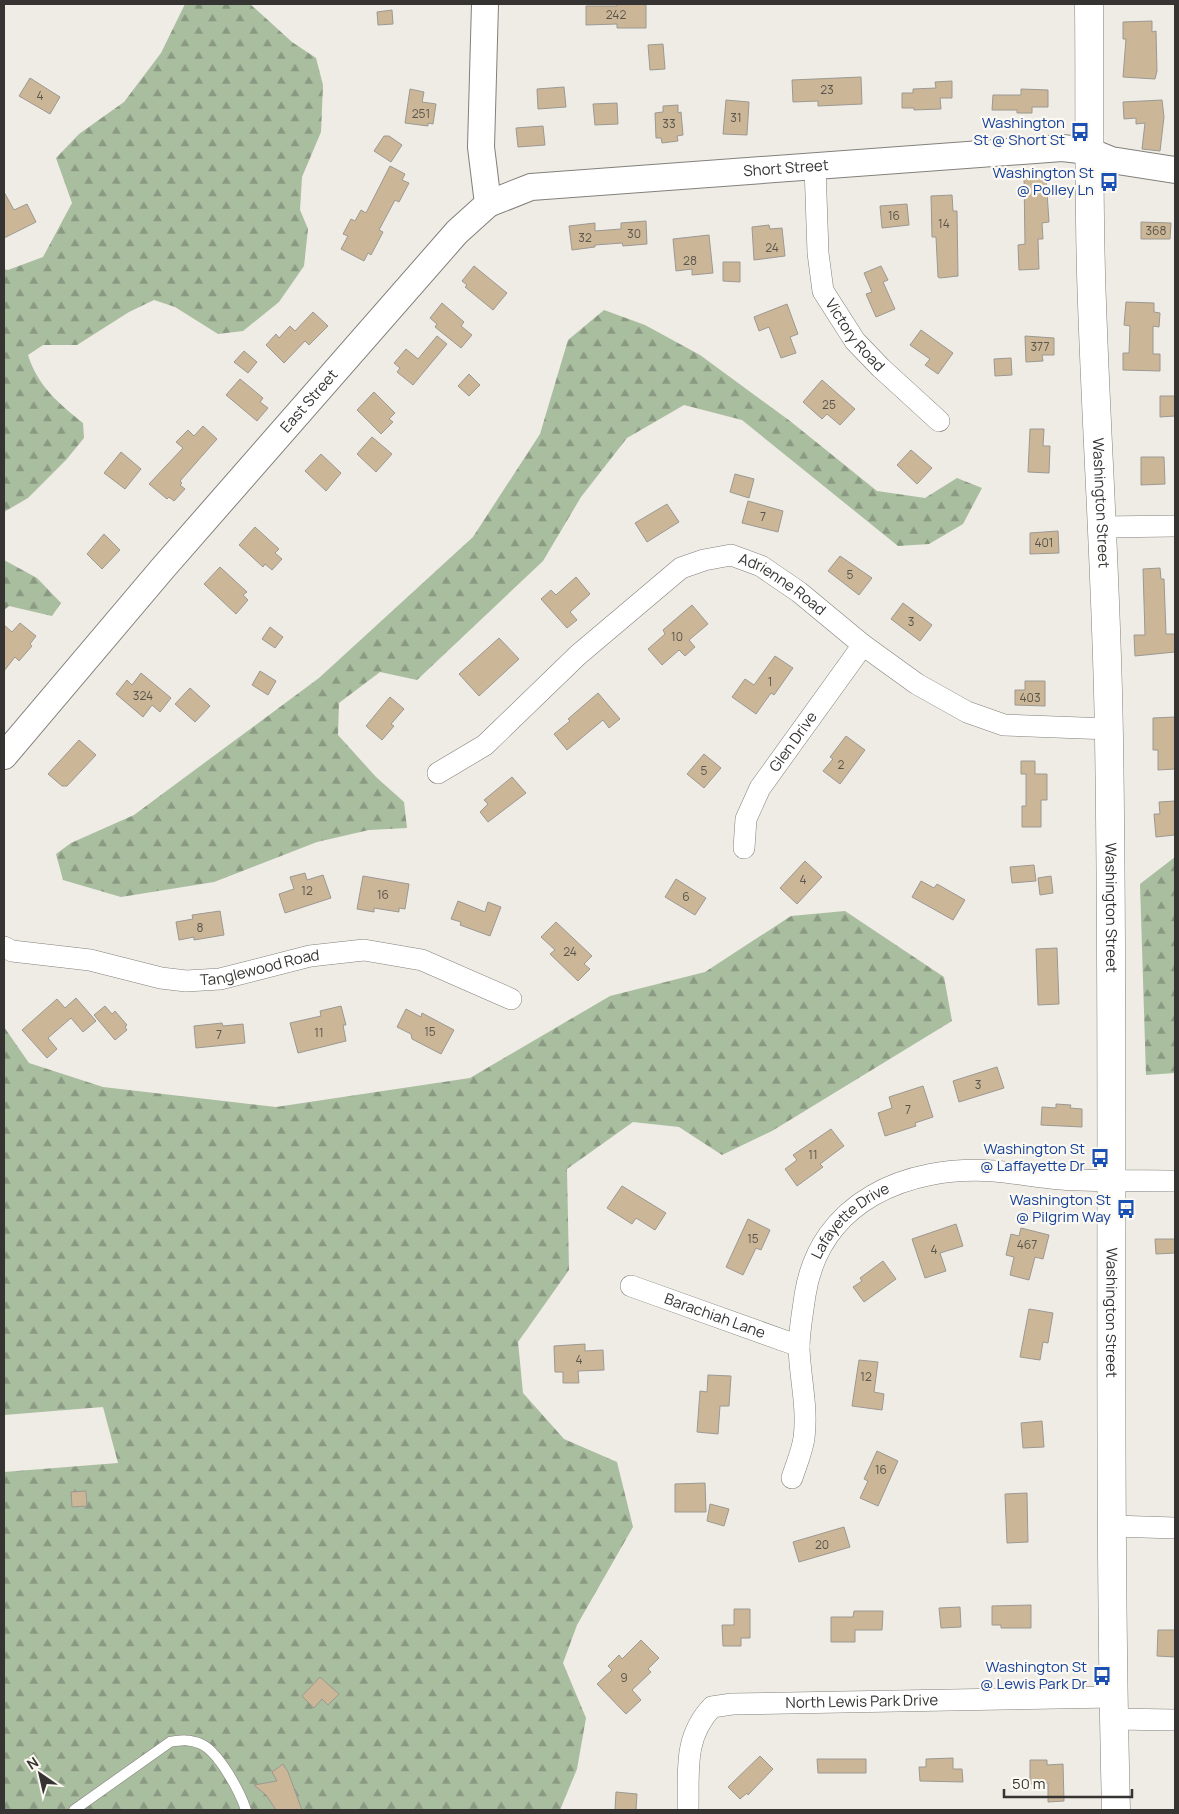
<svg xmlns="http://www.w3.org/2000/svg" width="1179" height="1814" viewBox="0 0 1179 1814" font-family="Manrope,sans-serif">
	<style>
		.forest { fill: url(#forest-firs) }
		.building { fill: #cbb798; stroke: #9c9892 }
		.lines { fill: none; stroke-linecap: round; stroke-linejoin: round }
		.service-casing { stroke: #83807b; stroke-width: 11 }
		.minor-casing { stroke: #83807b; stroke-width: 22 }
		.tertiary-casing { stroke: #83807b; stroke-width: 28 }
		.secondary-casing { stroke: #83807b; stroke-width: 29 }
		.service { stroke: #fff; stroke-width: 10 }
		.minor { stroke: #fff; stroke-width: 21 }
		.tertiary { stroke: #fff; stroke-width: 26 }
		.secondary { stroke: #fff; stroke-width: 28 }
		.labels { text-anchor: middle; stroke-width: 4.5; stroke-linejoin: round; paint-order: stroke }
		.number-label { font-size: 12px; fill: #5a554c }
		.transit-label { font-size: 15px; fill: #164399; stroke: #fcf8f2; text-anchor: end }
		.street-label { font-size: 15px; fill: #353432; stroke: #fcf8f2 }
	</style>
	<defs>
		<pattern id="forest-firs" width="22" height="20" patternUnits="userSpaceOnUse" patternTransform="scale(1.25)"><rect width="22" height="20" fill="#a9bd9f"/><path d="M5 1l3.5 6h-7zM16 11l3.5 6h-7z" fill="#8a9a82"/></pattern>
	</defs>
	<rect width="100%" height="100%" fill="#efebe5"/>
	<!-- forest -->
	<path class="forest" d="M185 4H250L292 42 316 58 323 85 321 132 302 177 300 210 308 229 304 266 279 302 243 331 218 334 175 307 154 300 129 312 77 345H43L28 355C37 385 59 404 83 423L84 438 66 460 28 498 4 512V269L8 270 43 257 72 203 56 158 79 134 124 102 161 53Z
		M604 310 645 325 700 355 790 421 877 491 925 498 957 478 982 488 963 524 929 544 898 546 742 420 684 405 627 438 581 497 543 561 417 680 380 672 339 703 338 735 376 777 404 802 407 828 369 830 317 842 214 882 121 897 63 880 56 854 71 843 134 815 319 678 473 537 540 434 568 340Z
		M4 560 37 578 61 603 52 616 9 606 4 610Z
		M1175 857V1073L1146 1075 1140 884Z
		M845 911 944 977 952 1021 772 1131 722 1155 679 1127 633 1122 567 1169 569 1270 518 1342 523 1393 564 1439 617 1462 633 1527 577 1625 563 1663 586 1718 577 1769 560 1810H4V1472L118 1463 103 1407 4 1415V1027L29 1063 103 1087 276 1107 470 1078 610 996 705 972 791 916Z"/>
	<!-- building -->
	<path class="building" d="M617 4H646V28H617V24L586 25V6H617Z
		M392 10 393 24 378 25 377 12Z
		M1152 21V32L1156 31 1157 71 1155 79 1123 77 1126 39H1123V22Z
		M663 44 665 69 650 70 648 45Z
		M861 77 862 104 818 106V101L793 102 792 80Z
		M30 78 60 97 50 114 19 96Z
		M952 81V98H940L941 109 914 110V108H902V93H913V89L936 88 935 82Z
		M564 87 566 107 538 109 537 89Z
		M410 89 424 92 422 102 436 104 433 124 428 123V126L405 123Z
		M1021 89 1048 90V107H1032V113H1017V110H992L993 95H1021Z
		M726 100 749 102 747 135 723 134Z
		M1162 100 1164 117 1160 151 1142 149 1145 123 1136 124V118L1124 119 1123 102Z
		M617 103 618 124 595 125 593 104Z
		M678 105V113L681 112 683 135 677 136 678 141 662 143 661 138H656L655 113 663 112V106Z
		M543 126 545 145 518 147 516 128Z
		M384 136H389L402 145 391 162 374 151Z
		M390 166 405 174 402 180 409 183 399 202 395 200 379 230 383 232 371 255 368 253 364 261 341 249 348 236 343 234 351 219 355 221 361 210 366 213Z
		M1046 177 1049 222 1042 223 1043 239H1038L1039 269 1019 270 1018 245 1025 244 1024 178Z
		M4 192 14 210 27 204 36 222 4 238Z
		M952 195 953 211H957L958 276 940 278 938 277 936 237H932L931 196Z
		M907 204 909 225 882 228 880 206Z
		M646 221 647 244 623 246 622 243 595 245V247L572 250 569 226 595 223V231L621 229V223Z
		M1141 222 1171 223 1170 239H1141Z
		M769 225 770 229 782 228 785 256 754 260 752 227Z
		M709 235 713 273 692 275V269L676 271 673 239Z
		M723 262H740V282L723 281Z
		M474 266 507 293 493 310 465 287 467 285 462 281Z
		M881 266 888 280 883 282 895 309 876 317 866 294 872 292 864 273Z
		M1126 302 1154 303V312L1160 313 1159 327 1153 326V354H1160V371L1123 370V353H1129L1130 326 1124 325Z
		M442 303 464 322 461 326 472 335 461 348 435 327 437 324 430 318Z
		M787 304 798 334 790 337 796 353 781 358 769 327 759 331 754 317Z
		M313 312 328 326 309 345 305 341 284 363 266 345 276 334 279 338 290 326 295 331Z
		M921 330 953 353 938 374 925 365 930 359 910 345Z
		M437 336 447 344 413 385 397 372 400 368 394 363 406 349 418 359Z
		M1025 336 1054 338V355H1042L1043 361 1026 362Z
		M244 351 257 362 248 373 234 362Z
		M1011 358 1012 375 995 376 994 359Z
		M469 374 480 385 469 396 458 386Z
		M240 379 263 398 260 402 268 408 257 421 226 395Z
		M822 380 855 409 840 425 827 414 822 419 803 402Z
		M374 392 395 413 389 419 393 422 381 434 357 410Z
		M1160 396H1175V416L1160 417Z
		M203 426 217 439 180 481 182 483 180 485 185 489 174 501 169 497 167 499 149 484 183 448 176 442 188 430 194 436Z
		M1030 429H1044L1043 446H1050L1049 473 1028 472Z
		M372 437 392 454 376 472 357 454Z
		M911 450 932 468 917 484 897 465Z
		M121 452 141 469 125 489 104 473Z
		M321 454 341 473 326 491 305 471Z
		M1141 457H1164L1165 484 1141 485Z
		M735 474 754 479 749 498 730 492Z
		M748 501 783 511 778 532 742 523Z
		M667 504 679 522 647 542 635 523Z
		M255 527 279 549 275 553 282 559 272 570 265 564 263 567 239 545Z
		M1058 531 1059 553 1030 554V533Z
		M104 534 120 550 102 569 87 554Z
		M840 556 872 578 859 595 828 571Z
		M220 567 247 592 243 595 248 600 236 614 204 584Z
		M1160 568 1161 579H1164L1166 634H1175V652L1135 656 1134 635H1145L1143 569Z
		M576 577 590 594 570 612 577 620 567 628 541 599 551 590 556 595Z
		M903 603 932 625 920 641 891 619Z
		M692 605 708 624 689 640 695 647 685 656 679 650 662 665 648 649 665 634 663 630Z
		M20 623 36 636 30 644 32 646 19 661 15 657 4 671V625L12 632Z
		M270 627 283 637 275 648 262 639Z
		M499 638 519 659 479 696 459 674Z
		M775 656 793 668 774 695 771 693 756 714 732 697 745 679 754 685Z
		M260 671 276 681 268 695 252 685Z
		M141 673 171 698 160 712 152 705 143 717 116 694 127 680 132 685Z
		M1025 681H1045V706L1015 705V690H1025Z
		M190 688 210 706 195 722 175 704Z
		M598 693 620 719 609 728 603 720 567 750 554 734 570 721 568 719Z
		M390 697 404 709 391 724 394 726 382 740 366 726Z
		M1175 717V769L1158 770V750H1153V718Z
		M846 736 865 750 840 784 823 771 833 759 830 757Z
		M79 740 96 755 67 786H62L48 774Z
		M704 754 721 768 704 788 687 774Z
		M1021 761H1035V774H1047V800H1041V827H1022V806H1026V774H1021Z
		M512 777 526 793 488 822 480 812 488 804 484 800Z
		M1175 801V835L1156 837 1154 814H1160L1159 802Z
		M805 861 822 877 797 904 780 888Z
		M1034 865 1036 881 1012 883 1010 867Z
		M305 873 307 880 323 875 331 898 285 913 279 894 294 889 290 877Z
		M363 876 409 884 405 909 399 908V912L374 908V912L357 909Z
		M1051 876 1053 893 1040 895 1038 878Z
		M676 879 706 898 695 915 665 897Z
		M921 881 934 888 937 884 965 900 953 920 912 897Z
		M458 901 485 912 488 902 501 907 490 936 460 925 461 922 451 919Z
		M220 911 224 935 194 940V937L179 940 176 922 193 919 192 915Z
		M556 922 592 956 584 964 590 969 578 981 550 954 555 950 541 937Z
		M1057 948 1059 1004 1038 1005 1036 949Z
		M76 998 96 1021 83 1032 71 1018 48 1038 57 1049 47 1058 22 1030 57 999 65 1008Z
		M105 1006 112 1014 115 1011 127 1025 125 1027 127 1030 115 1040 94 1015Z
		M341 1006 346 1025H343L346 1041 298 1053 290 1023 321 1016 320 1011Z
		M406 1009 421 1017 422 1013 454 1030 441 1054 412 1039 411 1034 397 1027Z
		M222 1023 223 1026 243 1024 245 1043 196 1048 194 1026Z
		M997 1067 1004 1088 959 1102 953 1081Z
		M923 1086 933 1117 915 1123 916 1126 885 1136 878 1113 892 1108 889 1097Z
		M1056 1104 1071 1105 1070 1108 1082 1109V1127L1041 1125 1042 1107 1056 1108Z
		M831 1129 844 1146 820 1164 823 1167 797 1186 785 1169 797 1160 793 1155Z
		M622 1186 666 1213 655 1230 636 1218 632 1224 607 1208Z
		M748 1219 770 1230 761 1250 756 1248 743 1275 726 1267Z
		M956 1224 963 1246 940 1253 946 1271 925 1278 912 1239Z
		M1021 1228 1049 1235 1043 1259 1035 1257 1029 1280 1010 1275 1014 1257 1006 1255 1011 1234 1019 1236Z
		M1155 1239H1175V1253L1156 1254Z
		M883 1261 896 1279 864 1302 853 1287 862 1281 860 1278Z
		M1029 1309 1053 1313 1048 1343 1043 1342 1040 1360 1020 1357Z
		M585 1344V1351L603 1350 604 1370 578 1371 579 1383H563V1372H555L554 1346Z
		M859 1360 878 1362 874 1392 884 1394 882 1410 852 1406Z
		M708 1375 731 1376 729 1406H720L718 1434 697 1432 700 1391 707 1392Z
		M1042 1421 1044 1447 1023 1448 1021 1423Z
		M877 1451 898 1461 878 1506 860 1498 868 1481 864 1479Z
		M705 1483 706 1512H675V1484Z
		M86 1491 87 1506 72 1507 71 1492Z
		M1027 1493 1028 1542 1007 1543 1005 1494Z
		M710 1504 729 1509 724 1526 707 1521Z
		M844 1527 850 1547 799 1562 793 1542Z
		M1031 1605V1628H1001V1625H992V1606Z
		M960 1607 961 1627 941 1628 939 1608Z
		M734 1609H750V1638H741V1646H723L722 1625H734Z
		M854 1611H883L882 1630H855V1642H831V1617H853Z
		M1158 1630H1175V1657L1157 1656Z
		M641 1640 659 1658 648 1669 651 1672 632 1690 641 1700 626 1714 597 1684 612 1670 608 1666 619 1655 622 1659Z
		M320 1677 339 1694 328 1705 322 1699 314 1708 302 1696Z
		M760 1756 773 1769 748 1795 747 1793 740 1799 728 1787Z
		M953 1758V1769H962L963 1782 920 1781 919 1767H926V1759Z
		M817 1759H866V1773H818Z
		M1030 1760H1047V1765L1063 1764 1064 1801 1048 1802V1783L1030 1784Z
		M283 1764 288 1772 302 1810H276L266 1795 254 1785 277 1781 272 1772Z
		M616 1792 637 1794 636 1810H615Z"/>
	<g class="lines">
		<!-- service casing -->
		<g class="service-casing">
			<path id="service" d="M74 1810 170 1742C181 1740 190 1739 201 1744 219 1752 240 1792 246 1810"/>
		</g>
		<!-- minor casing -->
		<g class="minor-casing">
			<g id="minor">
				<path id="s1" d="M815 166 818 253 823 291 855 341 881 368 939 421"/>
				<path d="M1103 527 1175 526"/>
				<path id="s2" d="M438 773 485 745 578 655 681 568 704 560 731 555 761 566 799 592 863 645 917 684 967 712 1004 725 1109 729"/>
				<path id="s3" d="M744 848 746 819 760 788 863 645"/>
				<path id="s4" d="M4 947 12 951 90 960 161 978 186 981 220 979 310 956 364 950 422 960 511 999"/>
				<path id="s5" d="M631 1286 799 1346"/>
				<path id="s6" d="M792 1478C796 1465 802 1452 804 1438 808 1408 800 1378 799 1348 799 1331 803 1311 805 1295 820 1201 907 1165 994 1171 1016 1173 1039 1177 1061 1179 1099 1182 1138 1180 1175 1181"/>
				<path d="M1113 1526 1175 1528"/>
				<path d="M1114 1719 1175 1720"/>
				<path id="s7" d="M688 1810C689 1771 683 1738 712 1707L732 1704 1113 1697"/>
			</g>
		</g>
		<!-- tertiary casing -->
		<g class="tertiary-casing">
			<g id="tertiary">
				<path id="s8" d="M488 204 531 187 1062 148 1089 151 1111 160 1175 170"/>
				<path id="s9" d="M4 756 163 568 457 232 488 204 481 147 485 4"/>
			</g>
		</g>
		<!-- secondary casing -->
		<g class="secondary-casing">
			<g id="secondary">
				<path id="s10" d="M1089 4C1090 104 1088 203 1092 303 1097 449 1107 593 1109 739 1115 1096 1107 1453 1116 1810"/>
			</g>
		</g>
		<!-- service -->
		<use href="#service" class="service"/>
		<!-- minor -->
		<use href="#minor" class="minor"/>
		<!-- tertiary -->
		<use href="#tertiary" class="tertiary"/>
		<!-- secondary -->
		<use href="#secondary" class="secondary"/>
	</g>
	<!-- icons -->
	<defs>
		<g id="bus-bare" transform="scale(1.5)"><path d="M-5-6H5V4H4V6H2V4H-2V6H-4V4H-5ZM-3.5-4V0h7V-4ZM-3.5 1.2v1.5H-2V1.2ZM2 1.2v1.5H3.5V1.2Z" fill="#1a4fb4" stroke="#fcf8f2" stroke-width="2.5" paint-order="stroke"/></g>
	</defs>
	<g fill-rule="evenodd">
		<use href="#bus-bare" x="1080" y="132"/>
		<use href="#bus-bare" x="1109" y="182"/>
		<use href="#bus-bare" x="1100" y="1158"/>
		<use href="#bus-bare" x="1126" y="1209"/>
		<use href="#bus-bare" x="1102" y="1676"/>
	</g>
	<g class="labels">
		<!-- number labels -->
		<g class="number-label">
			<text x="616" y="19">242</text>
			<text x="827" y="94">23</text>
			<text x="40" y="100">4</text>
			<text x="421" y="118">251</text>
			<text x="736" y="122">31</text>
			<text x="669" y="128">33</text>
			<text x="894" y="220">16</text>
			<text x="944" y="228">14</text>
			<text x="1156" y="235">368</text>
			<text x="634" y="238">30</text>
			<text x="585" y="242">32</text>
			<text x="772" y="252">24</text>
			<text x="690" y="265">28</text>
			<text x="1040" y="351">377</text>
			<text x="829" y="409">25</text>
			<text x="763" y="521">7</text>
			<text x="1044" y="547">401</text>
			<text x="850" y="579">5</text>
			<text x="911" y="626">3</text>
			<text x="677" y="641">10</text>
			<text x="770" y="686">1</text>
			<text x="143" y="700">324</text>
			<text x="1030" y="702">403</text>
			<text x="841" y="769">2</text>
			<text x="704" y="775">5</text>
			<text x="803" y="884">4</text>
			<text x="307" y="895">12</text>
			<text x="383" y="899">16</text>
			<text x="686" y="901">6</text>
			<text x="200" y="932">8</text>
			<text x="570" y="956">24</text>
			<text x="430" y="1036">15</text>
			<text x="319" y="1037">11</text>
			<text x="219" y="1039">7</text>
			<text x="978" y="1089">3</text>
			<text x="908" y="1114">7</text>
			<text x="813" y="1159">11</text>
			<text x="753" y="1243">15</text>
			<text x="1027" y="1249">467</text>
			<text x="934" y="1254">4</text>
			<text x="579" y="1364">4</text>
			<text x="866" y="1381">12</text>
			<text x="881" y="1474">16</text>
			<text x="822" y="1549">20</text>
			<text x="624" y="1682">9</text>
		</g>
		<!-- transit labels -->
		<g class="transit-label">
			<text x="1065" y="128">Washington<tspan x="1065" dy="17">St @ Short St</tspan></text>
			<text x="1094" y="178">Washington St<tspan x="1094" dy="17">@ Polley Ln</tspan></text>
			<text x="1085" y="1154">Washington St<tspan x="1085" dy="17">@ Laffayette Dr</tspan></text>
			<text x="1111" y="1205">Washington St<tspan x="1111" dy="17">@ Pilgrim Way</tspan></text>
			<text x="1087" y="1672">Washington St<tspan x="1087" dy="17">@ Lewis Park Dr</tspan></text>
		</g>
		<!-- street labels -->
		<g class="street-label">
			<text dy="5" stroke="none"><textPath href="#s8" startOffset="302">Short Street</textPath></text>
			<text dy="5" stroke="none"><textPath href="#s1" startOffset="180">Victory Road</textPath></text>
			<text dy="5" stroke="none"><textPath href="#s9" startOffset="468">East Street</textPath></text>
			<text dy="5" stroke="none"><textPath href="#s10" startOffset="499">Washington Street</textPath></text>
			<text dy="5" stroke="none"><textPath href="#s2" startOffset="430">Adrienne Road</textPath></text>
			<text dy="5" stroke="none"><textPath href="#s3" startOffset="120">Glen Drive</textPath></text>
			<text dy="5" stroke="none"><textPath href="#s10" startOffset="904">Washington Street</textPath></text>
			<text dy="5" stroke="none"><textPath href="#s4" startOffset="261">Tanglewood Road</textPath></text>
			<text dy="5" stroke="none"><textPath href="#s6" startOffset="276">Lafayette Drive</textPath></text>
			<text dy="5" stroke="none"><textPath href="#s10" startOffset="1309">Washington Street</textPath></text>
			<text dy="5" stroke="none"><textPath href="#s5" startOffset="89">Barachiah Lane</textPath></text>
			<text dy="5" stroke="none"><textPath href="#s7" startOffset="259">North Lewis Park Drive</textPath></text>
		</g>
	</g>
	<!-- border -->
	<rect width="1179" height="1814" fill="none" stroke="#353432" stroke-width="10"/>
	<!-- north arrow -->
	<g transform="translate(40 1774) rotate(326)" stroke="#fcf8f2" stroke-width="4" paint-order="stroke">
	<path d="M0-4L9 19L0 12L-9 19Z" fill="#353432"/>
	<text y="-8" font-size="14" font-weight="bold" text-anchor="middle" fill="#353432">N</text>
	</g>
	<!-- scale -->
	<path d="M1004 1789v8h128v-8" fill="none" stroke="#353432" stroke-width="2.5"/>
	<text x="1012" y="1789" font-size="15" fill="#353432" stroke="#fcf8f2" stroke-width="4" paint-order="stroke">50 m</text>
</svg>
